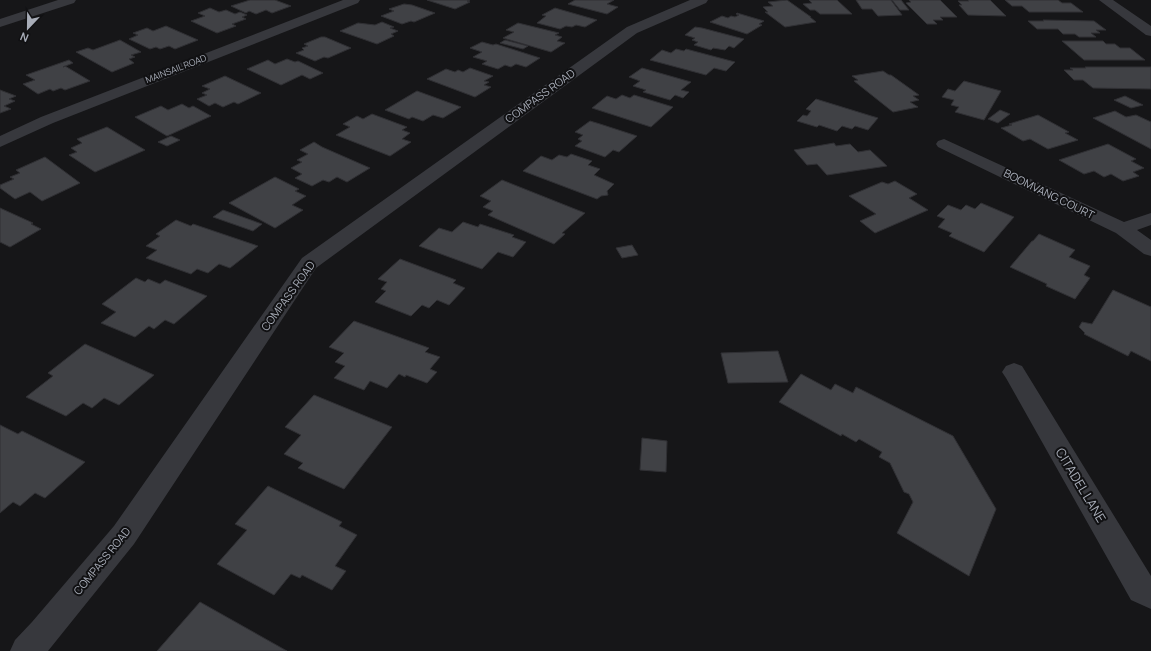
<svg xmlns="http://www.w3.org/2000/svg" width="1151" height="651" viewBox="0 0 1151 651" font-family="Manrope,sans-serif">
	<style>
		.building { fill: #404145; stroke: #303034 }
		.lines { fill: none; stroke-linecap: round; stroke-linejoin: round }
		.minor { fill: #37383d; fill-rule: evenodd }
		.labels { text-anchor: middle; stroke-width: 4; stroke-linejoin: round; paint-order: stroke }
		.far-street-label { font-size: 9px; fill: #a8adb8; stroke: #111113 }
		.street-label { font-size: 11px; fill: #a8adb8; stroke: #111113 }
		.near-street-label { font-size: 13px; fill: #a8adb8; stroke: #111113 }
	</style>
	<rect width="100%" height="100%" fill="#161618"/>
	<!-- building -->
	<path class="building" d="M250 0H275L291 6 272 13 266 10 256 14 249 11 246 13 231 6Z
		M427 0H470L467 1 470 2 455 9Z
		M575 0H614L607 4 618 7 607 14 568 4Z
		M787 0 811 17H810L816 22 785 27 765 12H768L763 7 773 6 768 2Z
		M809 0H837L852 14H820L815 10H810L803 4 812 3Z
		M856 0H891L902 15 878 16 872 9H862Z
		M892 0H901L909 10H900Z
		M909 0H940L957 17H940L943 20H933L937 24H927L906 3 911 2Z
		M968 0H990L1006 16 968 15 959 5H962L958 1H969Z
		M1005 0H1058L1062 3H1071L1083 12H1029L1022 6H1012Z
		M404 4 412 5 435 13 414 22 411 21 402 24 381 16 394 11 389 9Z
		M210 8 219 12 226 10 235 14 240 12 247 15 242 17 246 19 232 24 236 26 217 33 191 21 205 16 198 13Z
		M555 8 597 20 585 27 576 25 572 27 566 26 560 29 537 23 546 16 542 15Z
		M737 13 764 21 759 24 762 25 747 34 710 22 722 16 728 18 731 16 735 17 739 15 736 14Z
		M1043 20 1094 21 1106 30H1096L1100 33H1091L1096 37H1079L1075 34H1063L1058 29H1037L1028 21H1044Z
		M382 22 394 27 390 28 398 31 391 34 394 36 377 44 340 31 358 23 375 25Z
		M518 23 559 33 555 35 562 37 557 41 565 43 551 52 503 38 514 32 506 30Z
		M166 26 198 40 175 49 169 46 160 49 156 47 150 49 129 39 138 35 133 33 147 28 153 31Z
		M695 27 702 28 744 39 734 48 729 46 725 50 713 48 711 50 694 45 698 42 692 40 695 38 685 35Z
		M321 37H325L351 48 328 58 324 57 315 61 296 53 304 50 302 48 308 46 304 44Z
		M120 40 141 52 131 55 135 57 129 59 134 63 112 72 76 52 88 48 93 50Z
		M505 40 528 46 523 49 500 43Z
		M1062 41H1103L1106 44H1115L1120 48H1130L1145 60H1084Z
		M482 42 493 45 496 44 540 58 526 67 516 64 511 67 505 65 498 69 482 64 487 61 473 57 482 52 470 48Z
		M676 49 684 51 686 49 735 62 726 71 714 68 706 75 650 60 662 50 671 53Z
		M287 59 295 62 298 61 323 73 310 79 302 75 281 85 247 69 268 60 275 64Z
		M69 60 73 63 63 67 65 66 90 81 65 90 61 88 53 91 50 89 38 94 23 84 35 80 26 75Z
		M1085 67H1151V89L1093 88 1083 80H1074L1064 70H1073L1070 68H1086Z
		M470 68 493 76 484 81 489 82 484 85 491 87 475 97 427 79 446 69 455 72 458 70 463 72Z
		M642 68 691 82 681 90 689 92 683 98 675 95 670 100 643 92 646 90 633 86 640 81 629 77Z
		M883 71 889 75H891L919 95 913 96 919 100 910 102 918 107 893 112 854 81 858 80 852 76Z
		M225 76 261 93 238 104 234 102 223 107 215 103 209 106 197 99 207 95 202 93 210 89 202 86Z
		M964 81 1001 91 984 120 955 112 959 107 951 105 954 100 942 97 948 89 955 91Z
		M0 90 16 96 9 99 15 101 4 106 11 109 0 113Z
		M417 91 461 107 443 118 433 115 423 121 412 117 409 119 385 110Z
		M622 95 630 98 634 95 673 107 651 127 592 108 607 96 616 99Z
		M1125 96 1143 105 1131 108 1114 100Z
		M816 99 868 115 878 118 868 130 855 126 852 129 842 126 837 131 819 125 817 127 797 121 803 115 807 116 811 111 806 109Z
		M182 104 189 108 193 106 211 116 167 136 135 117 161 106 168 110Z
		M1000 110 1010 114 998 123 988 119Z
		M1115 111 1126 117 1136 115 1151 122V149L1093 118Z
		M372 114 407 127 402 130 410 133 402 139 411 142 390 156 336 135 350 127 343 124 357 116 363 119Z
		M1038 115 1069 132 1065 133 1078 140 1048 149 1030 139 1023 141 1001 128 1012 125 1009 124Z
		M590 121 600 124 637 136 619 152 613 150 605 157 575 146 582 141 578 139 583 135 575 132Z
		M107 127 145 150 95 172 69 155 77 152 71 148 82 143 77 139Z
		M171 136 180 140 167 146 158 142Z
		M314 142 322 147 370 168 347 182 337 177 329 182 323 180 312 186 295 178 302 174 291 168 302 162 297 160 308 154 300 150Z
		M834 143 836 146 850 144 858 152 870 150 887 166 827 175 817 164 807 165 794 150Z
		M1108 144 1136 159 1131 161 1144 168 1133 172 1139 176 1123 181 1111 174 1104 177 1094 171 1084 174 1059 160Z
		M571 154 592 161 588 165 600 169 594 175 614 184 607 191 608 195 601 196 597 199 523 171 541 156 552 160 559 155 567 157Z
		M45 157 80 183 42 201 30 192 15 199 0 188V185L14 179 10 177 20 173 16 170Z
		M275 177 299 189 295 191 306 196 292 205 303 210 275 228 229 203Z
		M502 180 585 213 562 233 565 234 554 244 488 215 493 211 483 207 491 201 480 196Z
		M895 181 917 194 909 198 928 210 875 233 860 221 876 214 849 196 882 182 888 184Z
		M981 203 1014 217 984 252 949 236 952 233 938 227 945 219 937 216 948 205 961 210 966 205 975 209Z
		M0 208 33 223 31 224 41 229 10 247 0 242Z
		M223 210 262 224 253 231 213 217Z
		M176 220 191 226 193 224 258 246 230 268 219 264 208 273 197 269 191 274 146 258 157 250 146 246 160 236 156 234Z
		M463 222 478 227 480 224 514 235 512 237 526 242 513 257 498 252 482 269 419 246 439 228 452 232Z
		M1039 234 1075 250 1069 257 1090 266 1084 275 1090 278 1075 299 1046 286 1047 284 1010 267 1032 241H1033Z
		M632 245 638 255 622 258 616 248Z
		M400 259 456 280 453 283 465 288 449 305 437 300 429 308 422 305 411 316 375 302 386 291 381 289 387 282 378 279Z
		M136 278 145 282 148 279 160 284 165 280 207 296 174 324 165 320 154 329 149 326 135 337 101 323 116 312 102 304Z
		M1113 290 1151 307V361L1131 351 1128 356 1084 334 1085 333 1079 327 1082 322 1092 324Z
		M354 321 429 348 425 352 440 357 430 369 437 372 427 383 406 375 405 377 399 374 387 388 370 381 364 390 334 378 345 366 335 362 344 353 329 347Z
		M85 344 154 375 119 405 104 398 92 408 83 403 66 416 26 397 53 376 48 373Z
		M778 351 788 382 728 383 721 353Z
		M801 374 831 390 835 384 853 393 856 387 953 436 996 509 969 576 897 533 913 502 909 494 904 492 890 463 879 457 882 452 859 439 856 442 842 434 841 436 779 402Z
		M314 395 392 427 344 489 298 468 303 463 284 454 301 435 285 427Z
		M0 425 18 434 22 431 85 462 45 498 35 493 20 506 13 502 0 513Z
		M642 438 667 441 666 472 640 470Z
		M268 486 342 522 339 526 357 535 335 566 346 571 332 590 302 575 300 578 291 574 274 595 217 564 247 530 235 524Z
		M200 602 287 651H157Z"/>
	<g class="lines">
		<!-- minor -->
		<path class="minor" d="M58 0H76L74 3 0 27V19Z
			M343 0H360L358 3 53 123 0 147V136L41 117Z
			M690 0H708L706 3 637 33 316 268 134 544 48 651H10L15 640 32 622 114 526 302 258 627 27Z
			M1099 0H1113L1151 26V36L1146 35Z
			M944 139 1124 222 1151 213V225L1137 230 1151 240V256L1144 254 1116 233 938 147 936 144 938 141Z
			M1014 363 1022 366 1151 576V609L1131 600 1006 378 1002 372 1006 366Z"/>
	</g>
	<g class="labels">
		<!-- far-street labels -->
		<g class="far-street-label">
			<text transform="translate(176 69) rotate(-21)" y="3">MAINSAIL ROAD</text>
		</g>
		<!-- street labels -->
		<g class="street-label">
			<text transform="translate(540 96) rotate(-36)" y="4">COMPASS ROAD</text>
			<text transform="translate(1049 194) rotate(26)" y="4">BOOMVANG COURT</text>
			<text transform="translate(288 296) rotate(-54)" y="4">COMPASS ROAD</text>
			<text transform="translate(102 561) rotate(-51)" y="4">COMPASS ROAD</text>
		</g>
		<!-- near-street labels -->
		<g class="near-street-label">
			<text transform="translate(1081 485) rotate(59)" y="5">CITADEL LANE</text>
		</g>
	</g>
	<!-- north arrow -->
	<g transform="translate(28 28) rotate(202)" stroke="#111113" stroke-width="3" paint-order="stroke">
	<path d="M0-3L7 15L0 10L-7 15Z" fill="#a8adb8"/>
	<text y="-6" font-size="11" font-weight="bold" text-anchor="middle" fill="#a8adb8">N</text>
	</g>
</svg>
